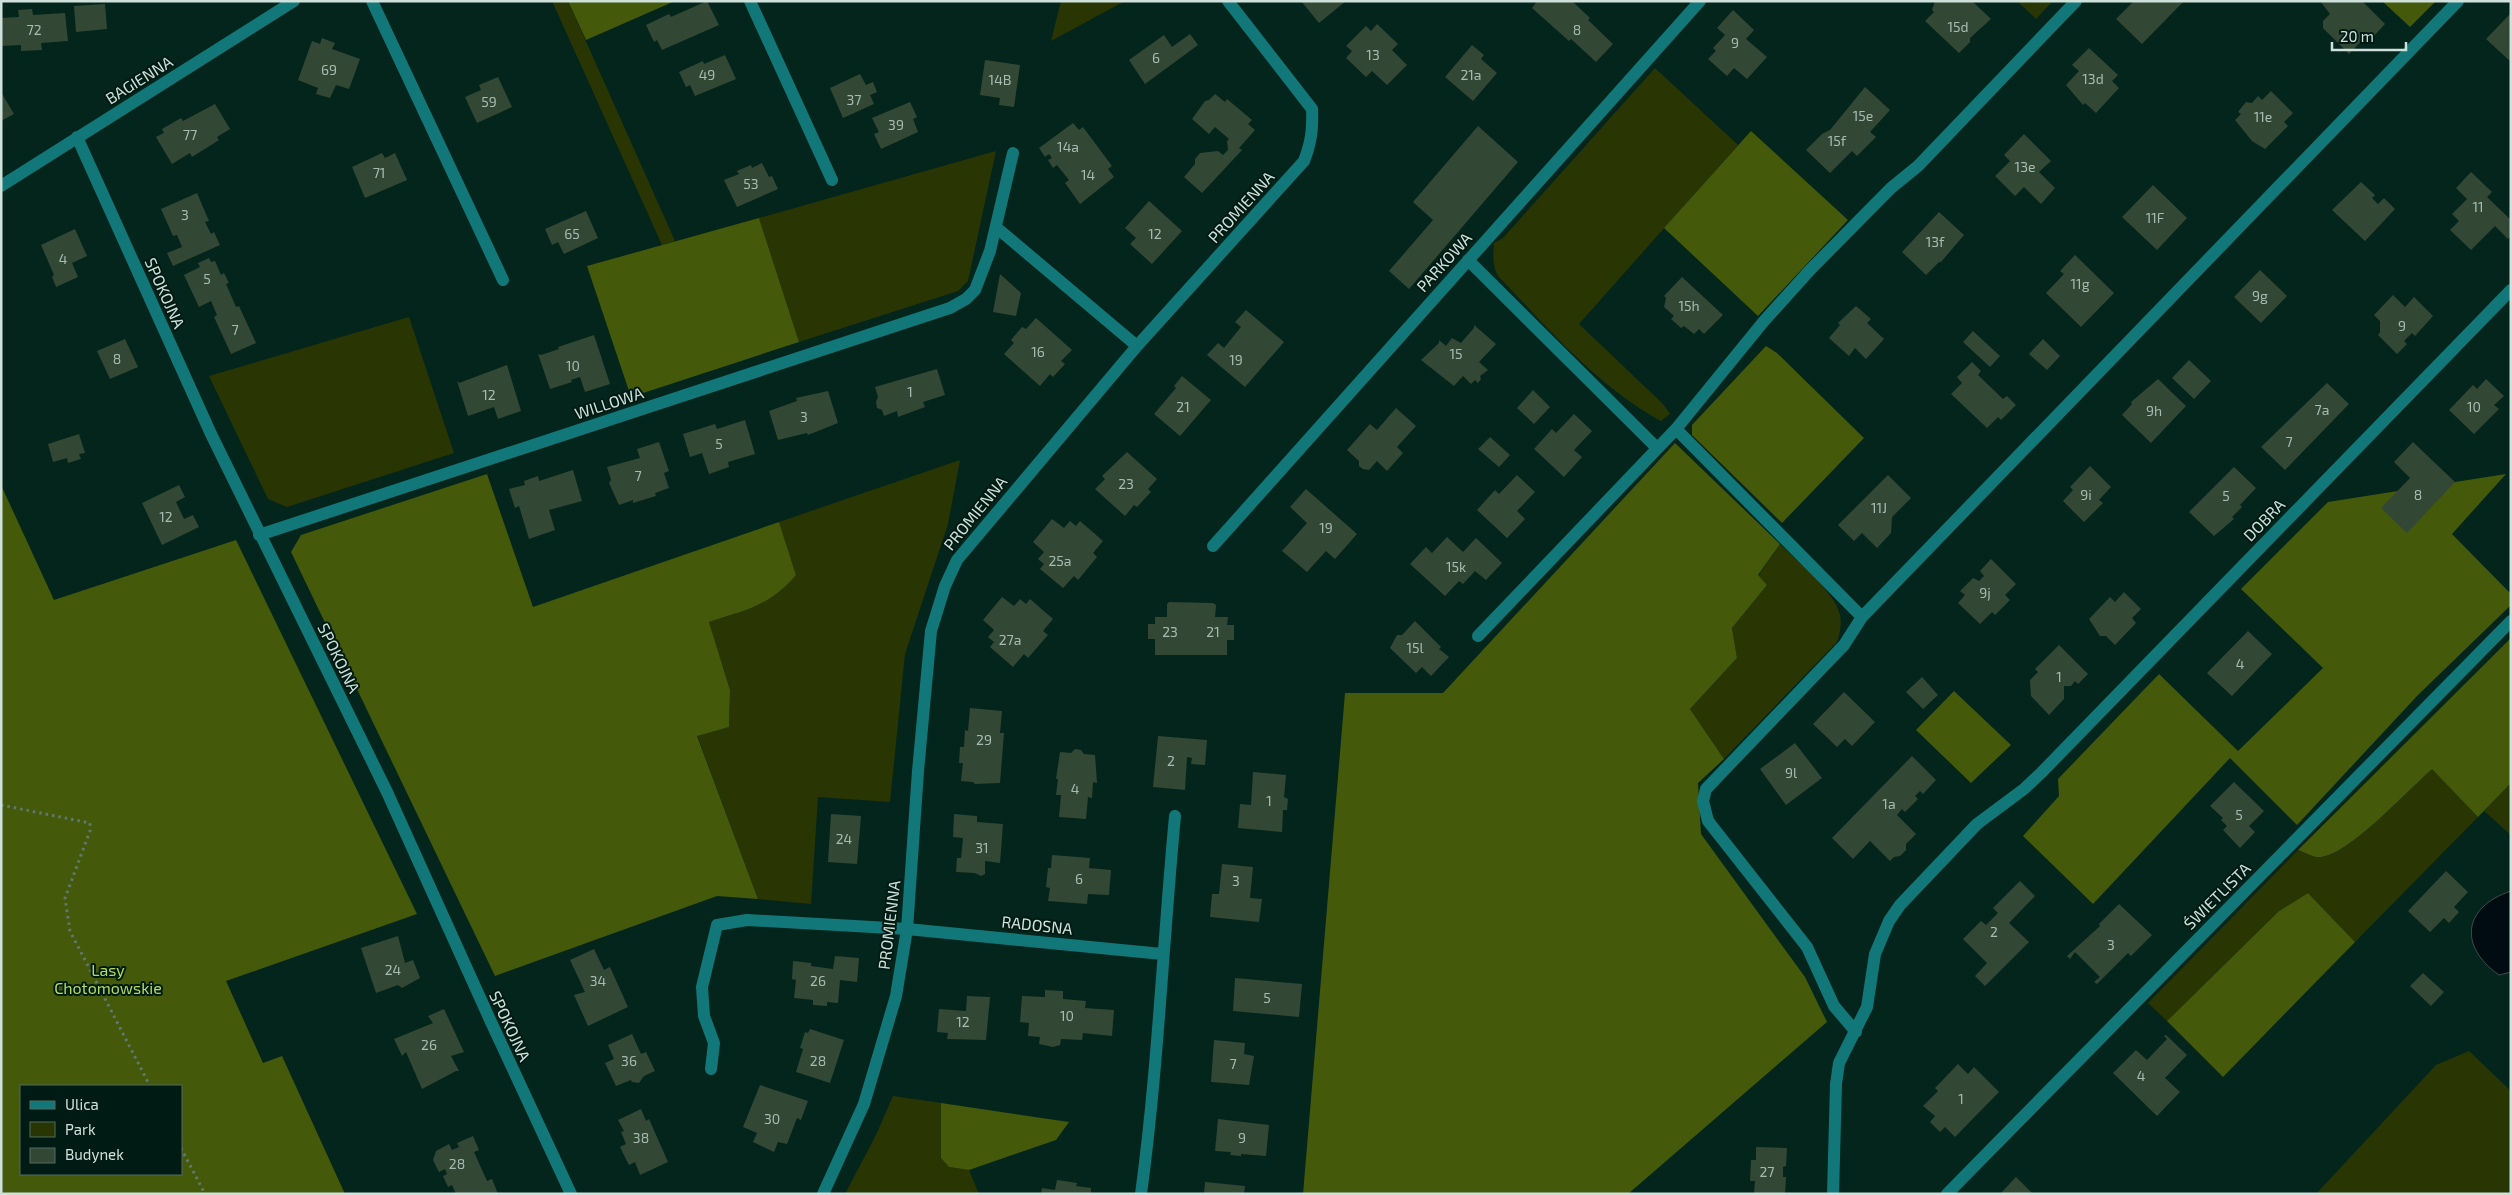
<svg xmlns="http://www.w3.org/2000/svg" width="2512" height="1195" viewBox="0 0 2512 1195" font-family="'Exo 2',sans-serif">
	<style>
		.green { fill: #293603 }
		.forest { fill: #44590a; fill-rule: evenodd }
		.water { fill: #000c11; stroke: #3e4c4d }
		.building { fill: #324835 }
		.lines { fill: none; stroke-linecap: round; stroke-linejoin: round }
		.path { stroke: #5e7971; stroke-width: 3; stroke-dasharray: 2.5 4; stroke-linecap: butt }
		.minor { stroke: #127778; stroke-width: 12 }
		.labels { text-anchor: middle; stroke-width: 4; stroke-linejoin: round; paint-order: stroke }
		.number-label { font-size: 14px; fill: #a8bbb1 }
		.street-label { font-size: 16px; fill: #cfe1da; stroke: #001b13 }
		.park-label { font-size: 16px; fill: #b4da5e; stroke: #001b13 }
	</style>
	<rect width="100%" height="100%" fill="#04251c"/>
	<!-- green -->
	<path class="green" d="M552 1H568L675 241 662 245Z
		M1061 1H1125L1051 41Z
		M2017 1H2053L2036 19Z
		M1655 68 1738 145 1579 324 1663 404 1670 414 1661 421C1597 386 1548 328 1498 276 1492 264 1493 255 1494 243L1503 238Z
		M996 151 968 281 958 291 799 342 759 218Z
		M409 317 454 453 287 507 268 499 209 376Z
		M960 460 948 524 905 654 890 802 818 797 811 904 758 899 697 735 729 727 730 690 709 622 737 613 796 575 779 522Z
		M1780 544C1797 561 1835 592 1840 615 1842 625 1840 633 1837 642L1724 759 1690 709 1737 658 1732 628 1767 585 1758 576Z
		M2432 768 2478 817 2355 942 2308 893 2279 911 2167 1021 2148 1003 2298 850C2304 852 2314 858 2320 857 2348 856 2410 789 2432 768Z
		M2511 783V835L2484 811Z
		M2469 1051 2511 1091V1194H2316L2436 1065Z
		M893 1096 941 1103 942 1131 949 1167 969 1170 979 1194H845L876 1135Z"/>
	<!-- forest -->
	<path class="forest" d="M568 1H675L586 40Z
		M2382 1H2436L2410 27Z
		M1751 131 1848 220 1758 316 1664 228Z
		M759 218 799 342 631 397 587 266Z
		M1766 346 1777 353 1864 438 1782 523 1692 435V425Z
		M1675 443 1780 544 1758 575 1767 585 1732 628 1737 658 1690 709 1724 759 1698 783 1701 834 1805 977 1827 1022 1628 1194H1303L1345 693H1443Z
		M487 474 533 607 779 522 796 575C770 606 745 610 709 622L730 690 729 727 697 736 758 899 717 896 495 976 291 552 301 535Z
		M2506 474 2452 534 2511 594V605L2418 695 2297 825 2230 758 2093 904 2023 836 2059 796 2058 779 2159 674 2238 751 2323 668 2241 589 2328 502Z
		M1 485 54 600 236 540 417 914 226 981 263 1063 282 1056 345 1194H1ZM21 1086H181V1174H21Z
		M2511 638V783L2478 817 2432 769C2409 789 2348 856 2320 857 2314 858 2304 852 2298 850Z
		M1954 691 2011 745 1971 783 1916 730Z
		M2308 893 2355 942 2223 1077 2167 1021 2279 911Z
		M941 1103 1069 1122 1056 1140 969 1170 949 1167 941 1158Z"/>
	<!-- water -->
	<path class="water" d="M2511 891V972L2499 975C2458 946 2463 907 2511 891Z"/>
	<!-- building -->
	<path class="building" d="M707 1 719 25 662 50 657 40 654 42 646 25 669 14 671 17Z
		M1301 1H1346L1319 23Z
		M1537 1H1572L1590 18 1588 20 1613 44 1596 62 1571 39 1569 41 1532 8Z
		M1935 1H1972L1991 19 1970 38V42L1959 53 1925 21 1934 12 1932 10Z
		M2134 1H2184L2142 44 2116 19Z
		M2320 1H2362L2385 24 2372 38 2368 34 2349 54 2323 28V21L2330 14Z
		M105 4 107 29 76 32 74 6Z
		M32 9 33 15 65 13 68 41 41 43 42 50 21 51V45L1 46V18L19 17 18 10Z
		M1733 10 1754 30 1746 39 1767 57 1747 79 1734 68 1727 76 1708 59 1716 51 1713 48 1725 35 1717 28Z
		M2509 15 2511 16V62L2486 39Z
		M1377 24 1398 44 1392 50 1407 65 1387 85 1372 71 1366 77 1346 58 1352 51 1346 46 1366 26 1371 31Z
		M1190 34 1198 45 1145 84 1129 60 1164 35 1172 47Z
		M322 38 335 43 332 49 360 59 349 89 336 85 330 98 316 94 318 88 298 80 312 41 320 44Z
		M1472 45 1484 55 1481 59 1497 73 1473 101 1445 77Z
		M2089 48 2118 75 2112 81 2119 88 2096 113 2085 103 2083 105 2066 85 2079 71 2072 65Z
		M725 55 736 79 695 96 690 85 686 87 679 72 703 61 704 64Z
		M985 60 1020 65 1014 107 999 105 1000 98 980 95Z
		M860 74 866 85 873 82 877 92 870 95 874 104 843 118 830 88Z
		M498 77 512 107 477 123 465 97 481 90 479 85Z
		M1865 87 1890 110 1870 132 1876 137 1857 156 1852 151 1830 173 1806 150 1822 134 1830 130Z
		M2271 91 2293 113 2284 122 2288 126 2265 149 2252 141 2235 120 2241 114 2238 112 2246 102 2252 103 2258 96 2262 100Z
		M1 92 14 114 1 121Z
		M1215 94 1225 102 1227 99 1252 120 1248 124 1255 130 1239 148 1242 150 1202 193 1184 177 1195 164V159L1200 153 1218 151 1223 155 1228 150 1227 141 1229 139 1215 127 1209 134 1192 119 1205 101 1209 100Z
		M910 102 917 117 913 119 918 132 881 149 874 134 879 132 872 118Z
		M215 104 230 129 217 137 219 140 192 157 190 153 172 164 156 137 164 133 162 129 181 118 183 121Z
		M1073 123 1079 130 1083 127 1112 166 1108 169 1114 177 1080 204 1065 183 1069 180 1057 165 1053 168 1048 160 1052 158 1049 154 1045 157 1039 148Z
		M1478 126 1518 162 1409 289 1389 271 1433 220 1413 202Z
		M2024 134 2051 161 2039 172 2055 188 2041 204 2024 187 2015 196 1995 176 2010 161 2004 155Z
		M382 153 385 158 395 153 407 180 365 198 352 167Z
		M762 163 769 177 772 176 778 189 737 207 724 180 739 174 737 171 751 165 752 168Z
		M2471 172 2492 192 2487 197 2511 220V236L2508 239 2495 226 2471 250 2450 230 2459 221 2452 214 2467 199 2456 188Z
		M2361 182 2375 195 2372 198 2378 204 2384 198 2395 209 2365 241 2332 210Z
		M2153 185 2187 218 2157 250 2122 217Z
		M197 193 209 221 205 222 211 234 214 232 220 245 173 266 167 253 182 247 177 235 173 236 161 209Z
		M1149 201 1182 231 1152 264 1130 244 1136 238 1125 228Z
		M586 211 598 238 564 254 558 242 552 245 545 229Z
		M1939 212 1964 235 1941 262H1939L1926 275 1902 252Z
		M75 229 87 256 72 263 78 277 56 287 52 277 54 275 41 245Z
		M2075 255 2114 293 2081 327 2046 293 2064 274 2060 271Z
		M209 258 211 262 215 261 221 275 224 273 229 283 226 284 236 307 239 306 256 343 231 354 214 317 217 315 211 301 199 307 184 275 200 267 198 263Z
		M2260 270 2287 296 2261 323 2234 297Z
		M1000 274 1021 293 1016 316 993 312Z
		M1682 277 1723 315 1704 334 1699 329 1694 334 1684 326 1681 328 1671 319 1674 316 1664 307 1666 298 1664 296Z
		M2393 295 2405 307 2414 297 2433 316 2415 336 2412 333 2404 341 2407 344 2397 354 2378 335 2380 332V321L2374 315Z
		M1856 306 1871 319 1867 323 1884 339 1866 359 1855 348 1849 356 1829 338 1840 325 1838 323Z
		M1246 310 1284 342 1245 387 1207 355 1218 343 1224 348 1241 327 1235 322Z
		M1036 318 1072 350 1061 361 1065 364 1053 377 1050 374 1040 386 1004 354 1014 343 1011 340 1022 327 1026 329Z
		M1474 325 1496 344 1479 362 1488 370 1480 376 1481 379 1478 383 1475 380 1471 384 1463 376 1454 386 1421 360 1439 343V340L1446 346 1452 338 1461 343 1474 328Z
		M1973 331 2000 356 1990 367 1963 342Z
		M594 335 610 384 585 392 580 377 571 380 572 382 550 389 538 354 541 355 559 349 558 347Z
		M125 339 138 367 110 379 97 351Z
		M2043 339 2060 356 2047 370 2029 354Z
		M2189 360 2211 381 2194 399 2172 378Z
		M1972 362 1981 371 1978 375 2003 399 2007 396 2016 405 2001 420 1998 417 1987 428 1951 394 1962 383 1957 377Z
		M507 365 521 411 498 419 494 407 468 416 457 381 459 383Z
		M937 369 945 395 923 402 925 407 898 417 897 411 884 416 882 410 877 408 876 402 878 397 875 387Z
		M1182 376 1211 400 1180 436 1154 414 1176 388 1174 386Z
		M2158 379 2186 406 2151 443 2122 415 2132 404 2131 402Z
		M2486 379 2504 396 2494 405 2499 409 2474 434 2449 410 2473 385 2477 389Z
		M2327 383 2349 404 2285 470 2261 447Z
		M1533 390 1550 407 1534 424 1517 408Z
		M828 391 838 423 808 435 807 433 778 440 769 411 797 401 796 398Z
		M1396 408 1416 426 1397 447 1403 453 1387 471 1377 461 1369 470 1363 469 1359 466V461L1347 450 1370 424 1377 430Z
		M1574 414 1592 431 1574 450 1582 457 1564 477 1534 449 1552 429 1556 433Z
		M745 420 755 454 728 462 729 467 709 474 702 453 690 457 683 434 715 424 717 429Z
		M79 434 85 453 79 454 81 459 68 463 67 458 53 462 48 444Z
		M1490 437 1510 455 1499 467 1478 449Z
		M659 442 669 471 664 473 669 488 655 493 656 496 633 503V500L619 505 609 483 611 480 607 467 640 458 637 449Z
		M2413 442 2455 482 2407 533 2381 508 2410 478 2394 462Z
		M1127 452 1157 479 1148 489 1151 492 1137 507 1134 505 1125 516 1095 489 1105 479 1102 476Z
		M2090 466 2111 487 2099 500 2103 503 2084 522 2063 501 2073 490 2070 487Z
		M2234 467 2256 488 2240 505 2242 507 2232 517 2234 519 2214 536 2189 512Z
		M573 470 582 501 549 510 555 530 529 539 519 506 515 508 509 489 525 485 524 481 538 476 539 481Z
		M1517 475 1535 492 1517 511 1525 519 1507 538 1477 510 1495 490 1499 494Z
		M1888 475 1911 498 1892 517 1891 533 1877 548 1862 533 1854 541 1838 525Z
		M179 485 185 497 176 502 184 519 193 515 199 527 162 545 142 503Z
		M1306 489 1357 534 1335 559 1326 551 1307 572 1282 551 1307 523 1290 507Z
		M1052 519 1064 528 1070 521 1076 526 1080 521 1103 541 1093 553 1097 557 1078 580 1074 576 1063 588 1040 569 1044 564 1038 559 1044 552 1033 542Z
		M1447 537 1463 552 1476 538 1502 563 1486 580 1475 571 1463 584 1459 581 1445 596 1410 564 1426 547 1432 553Z
		M1991 559 2016 584 2005 595 2010 600 1995 615 1992 612 1980 624 1958 603 1965 595 1960 591 1973 578 1979 581 1984 576 1980 571Z
		M2124 592 2141 609 2132 618 2136 623 2115 645 2106 636H2100L2089 619 2110 597 2115 602Z
		M1002 597 1014 606 1020 599 1026 604 1030 599 1053 619 1043 631 1048 635 1028 658 1024 654 1013 667 990 647 994 642 988 637 994 630 983 620Z
		M1169 602 1213 603 1216 605 1215 617H1228L1227 625H1234V640H1227V655H1155V639H1148V624H1155V617H1167V604Z
		M1415 621 1441 647 1439 649 1449 657 1431 676 1422 667 1416 673 1390 648 1397 635H1402Z
		M2248 631 2272 654 2232 696 2207 673Z
		M2059 645 2088 674 2078 684 2075 681 2071 686H2064V699L2049 715 2031 696 2030 680 2038 672 2035 669Z
		M1922 677 1938 695 1923 709 1906 692Z
		M1844 692 1875 722 1852 746 1845 739 1837 747 1813 724Z
		M970 708 1002 711 1000 733H1004L1000 783 975 784 973 782 961 781 963 763H959L960 747H964L965 730 968 731Z
		M1158 736 1207 740 1205 765 1191 764 1192 758 1187 757 1185 790 1153 787Z
		M1795 743 1822 778 1786 805 1760 769Z
		M1075 749 1081 750 1084 754 1095 755 1097 783 1093 782 1092 798 1088 797 1086 819 1059 817 1061 795H1056L1058 779H1056L1060 752 1071 753Z
		M1912 756 1936 780 1923 794 1920 791 1915 796 1918 799 1905 812 1902 809 1897 815 1916 834 1906 844V850L1900 856 1894 857 1890 861 1870 841 1853 859 1832 838Z
		M1253 772 1286 775 1284 797 1288 799 1287 810H1283L1282 832 1238 828 1240 804 1251 805Z
		M2234 782 2264 811 2249 826 2255 832 2240 848 2223 830 2227 826 2221 820 2223 818 2210 806Z
		M831 814 861 816 857 864 828 862Z
		M954 814 977 816V822L1003 824 1000 863 985 861V874L981 876 975 873 956 872 957 858H961L963 838 953 837Z
		M1052 855 1090 858 1089 868 1111 870 1109 895 1088 894 1087 904 1048 901 1050 888 1046 887 1048 868H1051Z
		M1222 864 1253 867 1250 898 1262 899 1259 922 1210 917 1212 894H1219Z
		M2446 871 2468 892 2454 907 2459 912 2449 923 2444 918 2430 932 2408 911Z
		M2020 881 2035 896 2009 923 2029 942 1985 986 1975 976 1987 963 1963 939 1981 921 1986 925 1998 913 1993 908Z
		M2119 904 2152 935 2131 956 2128 953 2097 984 2094 982 2100 977 2075 952 2070 959 2067 956 2100 926 2099 924Z
		M398 936 405 963 413 960 420 978 402 988 398 985 376 993 361 948Z
		M594 949 604 970 610 967 628 1007 588 1026 574 995 585 992 570 960Z
		M835 956 859 958 857 982 840 980 838 1003 827 1002V1006L813 1005V1000L794 998 796 980 792 979 793 961 811 963V966L833 969Z
		M2423 973 2444 992 2431 1006 2410 986Z
		M1235 978 1302 984 1299 1017 1233 1011Z
		M1045 990 1063 991V999L1086 1001 1085 1008 1114 1010 1112 1036 1083 1033 1082 1040 1061 1039 1060 1045 1053 1047 1039 1044 1040 1037 1028 1036 1029 1023 1020 1022 1022 996 1045 997Z
		M967 996 990 997 986 1040 947 1039 948 1033 937 1032 939 1009 966 1011Z
		M444 1009 464 1052 451 1056 459 1071H456L422 1089 406 1052 402 1056 394 1039 433 1023 428 1016Z
		M810 1029 844 1040 830 1083 796 1072 803 1049 800 1048 805 1032 808 1033Z
		M632 1034 641 1054 646 1052 655 1071 644 1076 639 1083 632 1082 631 1080 616 1086 605 1063 614 1059 608 1045Z
		M2166 1035 2187 1055 2165 1078 2180 1092 2157 1116 2113 1073 2136 1050 2147 1060 2167 1039 2164 1036Z
		M1214 1040 1245 1043 1244 1054 1254 1056 1249 1085 1211 1082Z
		M1958 1064 1968 1074 1974 1067 1999 1092 1955 1137 1945 1127 1940 1132 1930 1122 1935 1116 1923 1106 1938 1091 1935 1088Z
		M760 1085 808 1101 801 1120 797 1118 787 1144 778 1142 774 1152 753 1142 757 1133 743 1127Z
		M641 1109 646 1121 649 1119 668 1162 640 1175 635 1162 629 1165 620 1147 626 1144 621 1132 624 1131 618 1120Z
		M1218 1119 1269 1125 1266 1156 1241 1154V1156L1230 1155 1231 1152 1215 1151Z
		M473 1136 479 1150 474 1152 487 1181 492 1179 498 1194H456L452 1185 448 1187 443 1176 447 1174 445 1169 439 1172 433 1160 436 1151 449 1144 452 1150 459 1147 457 1143Z
		M1756 1147 1787 1148 1786 1166 1783 1167V1177H1786L1785 1194H1754L1755 1181H1750L1751 1160H1756Z
		M2016 1177 2033 1194H2000Z
		M1057 1180 1077 1183 1076 1186 1091 1188V1194H1041L1042 1188 1055 1190Z
		M1205 1182 1245 1186 1244 1194H1204Z"/>
	<g class="lines">
		<!-- path -->
		<path class="path" d="M1 805 90 823V831L65 898 70 931 150 1086
			M181 1148 205 1194"/>
		<!-- minor -->
		<path class="minor" d="M372 1 503 280
			M750 1 832 180
			M77 137 211 434 387 792 491 1022 571 1194
			M1 186 294 1
			M997 228 1137 346
			M1468 260 1657 448
			M1676 429 1862 617
			M259 535 950 308 966 299 975 290 990 251 1013 153
			M1213 546 1700 1
			M1478 636 1676 429 1764 321 1810 270 1891 188 1918 166 2076 1
			M1856 1032 1834 1006 1807 947 1708 821 1703 801 1706 789 1844 645 1862 617 2458 1
			M711 1069 714 1043 704 1016 702 987 717 925 747 920 907 929 1162 954
			M823 1194 864 1104 896 996 907 929 918 771 931 631 945 586 957 560 1137 346 1304 161C1311 143 1313 129 1312 109L1228 1
			M1141 1194C1158 1069 1163 942 1175 816
			M1833 1194 1836 1084 1839 1063 1867 1007 1875 954 1889 921 1900 905 1977 824 2024 789 2041 773 2511 290
			M1947 1194 2511 621"/>
	</g>
	<g class="labels">
		<!-- number labels -->
		<g class="number-label">
			<text x="1958" y="32">15d</text>
			<text x="34" y="35">72</text>
			<text x="1577" y="35">8</text>
			<text x="1735" y="48">9</text>
			<text x="1373" y="60">13</text>
			<text x="1156" y="63">6</text>
			<text x="329" y="75">69</text>
			<text x="707" y="80">49</text>
			<text x="1471" y="80">21a</text>
			<text x="2093" y="84">13d</text>
			<text x="1000" y="85">14B</text>
			<text x="854" y="105">37</text>
			<text x="489" y="107">59</text>
			<text x="1863" y="121">15e</text>
			<text x="2263" y="122">11e</text>
			<text x="896" y="130">39</text>
			<text x="190" y="140">77</text>
			<text x="1837" y="146">15f</text>
			<text x="1068" y="152">14a</text>
			<text x="2025" y="172">13e</text>
			<text x="379" y="178">71</text>
			<text x="1088" y="180">14</text>
			<text x="751" y="189">53</text>
			<text x="2478" y="212">11</text>
			<text x="185" y="220">3</text>
			<text x="2155" y="223">11F</text>
			<text x="572" y="239">65</text>
			<text x="1155" y="239">12</text>
			<text x="1935" y="247">13f</text>
			<text x="63" y="264">4</text>
			<text x="207" y="284">5</text>
			<text x="2080" y="289">11g</text>
			<text x="2260" y="301">9g</text>
			<text x="1689" y="311">15h</text>
			<text x="2402" y="331">9</text>
			<text x="235" y="335">7</text>
			<text x="1038" y="357">16</text>
			<text x="1456" y="359">15</text>
			<text x="117" y="364">8</text>
			<text x="1236" y="365">19</text>
			<text x="573" y="371">10</text>
			<text x="910" y="397">1</text>
			<text x="489" y="400">12</text>
			<text x="1183" y="412">21</text>
			<text x="2474" y="412">10</text>
			<text x="2322" y="415">7a</text>
			<text x="2154" y="416">9h</text>
			<text x="804" y="422">3</text>
			<text x="2289" y="447">7</text>
			<text x="719" y="449">5</text>
			<text x="638" y="481">7</text>
			<text x="1126" y="489">23</text>
			<text x="2086" y="500">9i</text>
			<text x="2418" y="500">8</text>
			<text x="2226" y="501">5</text>
			<text x="1879" y="513">11J</text>
			<text x="166" y="522">12</text>
			<text x="1326" y="533">19</text>
			<text x="1060" y="566">25a</text>
			<text x="1456" y="572">15k</text>
			<text x="1985" y="598">9j</text>
			<text x="1170" y="637">23</text>
			<text x="1213" y="637">21</text>
			<text x="1010" y="645">27a</text>
			<text x="1415" y="653">15l</text>
			<text x="2240" y="669">4</text>
			<text x="2059" y="682">1</text>
			<text x="984" y="745">29</text>
			<text x="1171" y="766">2</text>
			<text x="1791" y="778">9l</text>
			<text x="1075" y="794">4</text>
			<text x="1269" y="806">1</text>
			<text x="1889" y="809">1a</text>
			<text x="2239" y="820">5</text>
			<text x="844" y="844">24</text>
			<text x="982" y="853">31</text>
			<text x="1079" y="884">6</text>
			<text x="1236" y="886">3</text>
			<text x="1994" y="937">2</text>
			<text x="2111" y="950">3</text>
			<text x="393" y="975">24</text>
			<text x="598" y="986">34</text>
			<text x="818" y="986">26</text>
			<text x="1267" y="1003">5</text>
			<text x="1067" y="1021">10</text>
			<text x="963" y="1027">12</text>
			<text x="429" y="1050">26</text>
			<text x="629" y="1066">36</text>
			<text x="818" y="1066">28</text>
			<text x="1233" y="1069">7</text>
			<text x="2141" y="1081">4</text>
			<text x="1961" y="1104">1</text>
			<text x="772" y="1124">30</text>
			<text x="641" y="1143">38</text>
			<text x="1242" y="1143">9</text>
			<text x="457" y="1169">28</text>
			<text x="1767" y="1177">27</text>
		</g>
		<!-- street labels -->
		<g class="street-label">
			<text transform="translate(139 80) rotate(-32)" y="6">BAGIENNA</text>
			<text transform="translate(1241 207) rotate(-48)" y="6">PROMIENNA</text>
			<text transform="translate(1444 262) rotate(-48)" y="6">PARKOWA</text>
			<text transform="translate(165 293) rotate(66)" y="6">SPOKOJNA</text>
			<text transform="translate(609 403) rotate(-18)" y="6">WILLOWA</text>
			<text transform="translate(975 513) rotate(-51)" y="6">PROMIENNA</text>
			<text transform="translate(2264 520) rotate(-46)" y="6">DOBRA</text>
			<text transform="translate(339 658) rotate(64)" y="6">SPOKOJNA</text>
			<text transform="translate(2217 896) rotate(-45)" y="6">ŚWIETLISTA</text>
			<text transform="translate(889 925) rotate(-83)" y="6">PROMIENNA</text>
			<text transform="translate(1037 925) rotate(6)" y="6">RADOSNA</text>
			<text transform="translate(510 1026) rotate(65)" y="6">SPOKOJNA</text>
		</g>
		<!-- park labels -->
		<g class="park-label">
			<text x="108" y="976">Lasy<tspan x="108" dy="18">Chotomowskie</tspan></text>
		</g>
	</g>
	<!-- border -->
	<rect width="2512" height="1195" fill="none" stroke="#cfe1da" stroke-width="5"/>
	<!-- legend -->
	<rect x="20" y="1085" width="162" height="90" fill="#001b13" stroke="#536a63"/>
	<rect x="30" y="1101" width="25" height="8" fill="#127778" stroke="#536a63"/>
	<text x="65" y="1110" font-size="15" fill="#cfe1da">Ulica</text>
	<rect x="30" y="1122" width="25" height="15" fill="#293603" stroke="#536a63"/>
	<text x="65" y="1135" font-size="15" fill="#cfe1da">Park</text>
	<rect x="30" y="1148" width="25" height="15" fill="#324835" stroke="#536a63"/>
	<text x="65" y="1160" font-size="15" fill="#cfe1da">Budynek</text>
	<!-- scale -->
	<path d="M2332 42v8h74v-8" fill="none" stroke="#cfe1da" stroke-width="2.5"/>
	<text x="2340" y="42" font-size="15" fill="#cfe1da" stroke="#001b13" stroke-width="4" paint-order="stroke">20 m</text>
</svg>
